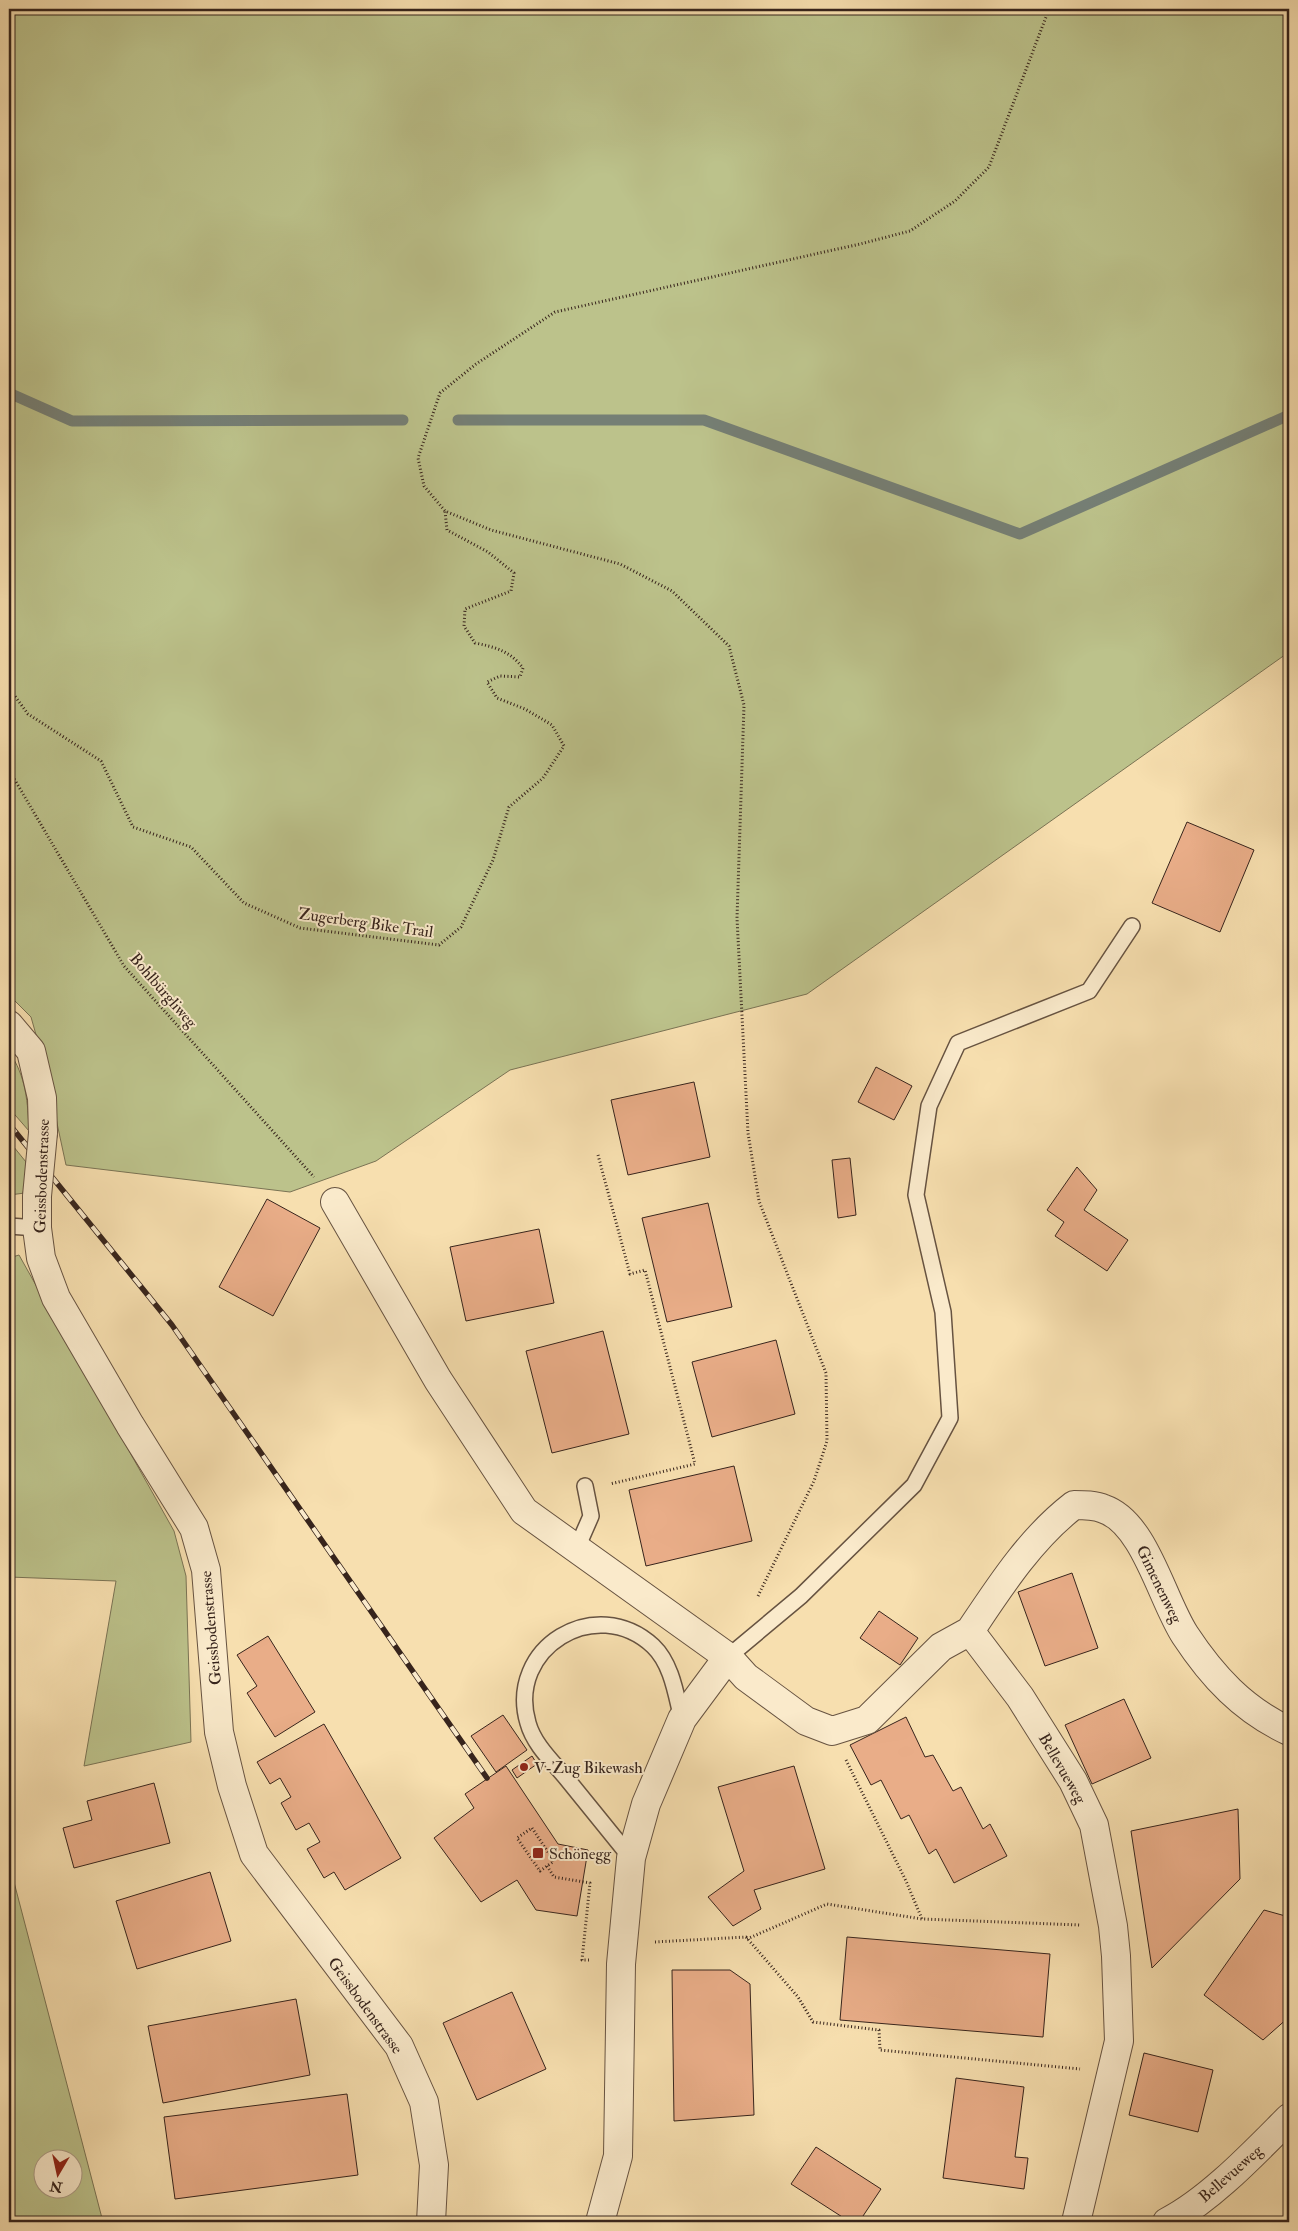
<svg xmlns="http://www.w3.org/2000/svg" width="1298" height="2231" viewBox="0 0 1298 2231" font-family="'IM FELL Double Pica',serif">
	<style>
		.green { fill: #bcc28b; stroke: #7a7354; fill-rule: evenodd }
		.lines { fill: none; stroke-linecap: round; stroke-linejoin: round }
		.stream { stroke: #757f75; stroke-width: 11 }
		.building { fill: #e9ad88; stroke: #37241c }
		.service-casing { stroke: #675341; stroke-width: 18 }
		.minor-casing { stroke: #675341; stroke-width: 30 }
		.path { stroke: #37241c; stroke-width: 3; stroke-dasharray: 1 2.5; stroke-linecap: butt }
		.service { stroke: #faeacb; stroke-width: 15 }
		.minor { stroke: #faeacb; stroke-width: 28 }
		.rail-casing { stroke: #37241c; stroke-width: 5.5 }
		.rail { stroke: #faeacb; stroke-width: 4; stroke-dasharray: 11; stroke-linecap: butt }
		.minor-bridge-casing { stroke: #675341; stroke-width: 30; stroke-linecap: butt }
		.minor-bridge { stroke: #faeacb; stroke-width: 28 }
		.poi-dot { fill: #8f2418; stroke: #faeacb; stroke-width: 2 }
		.labels { text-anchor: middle; stroke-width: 4; stroke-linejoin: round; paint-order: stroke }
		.street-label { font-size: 16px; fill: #37241c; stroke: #faeacb }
		.poi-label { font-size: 16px; fill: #37241c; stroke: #faeacb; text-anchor: start }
	</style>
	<rect width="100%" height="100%" fill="#f7dfaf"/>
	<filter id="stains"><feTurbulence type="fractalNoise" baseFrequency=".004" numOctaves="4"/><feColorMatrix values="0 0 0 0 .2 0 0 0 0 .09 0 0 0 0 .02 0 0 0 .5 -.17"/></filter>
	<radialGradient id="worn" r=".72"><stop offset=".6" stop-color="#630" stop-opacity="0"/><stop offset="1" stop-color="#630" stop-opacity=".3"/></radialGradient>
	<!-- green -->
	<path class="green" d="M9 9H1289V652L807 994 510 1070 376 1161 290 1192 66 1165 44 1063 31 1017 9 995Z
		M9 1052C26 1075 28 1104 29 1131L9 1108Z
		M9 1141 26 1162 25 1193 9 1195Z
		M19 1255 174 1531 186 1576 191 1742 84 1766 116 1581 9 1577V1258Z
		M9 1863 103 2222H9ZM72 2158V2188H42V2158Z"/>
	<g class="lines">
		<!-- stream -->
		<path class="stream" d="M9 393 72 421 403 420
			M458 420H704L1020 534 1289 415"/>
	</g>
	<!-- building -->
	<path class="building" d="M1187 822 1254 850 1220 932 1152 903Z
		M876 1067 912 1086 894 1120 858 1102Z
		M694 1082 710 1157 628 1175 611 1100Z
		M850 1158 856 1215 838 1218 832 1160Z
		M1077 1167 1097 1190 1084 1210 1128 1240 1107 1271 1055 1236 1064 1222 1047 1210Z
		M267 1199 320 1228 273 1316 219 1287Z
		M708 1203 732 1307 667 1322 642 1218Z
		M539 1229 554 1303 466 1321 450 1247Z
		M603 1331 629 1434 552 1453 526 1351Z
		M776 1340 795 1414 712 1437 692 1362Z
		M734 1466 752 1541 646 1566 629 1490Z
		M1072 1573 1098 1648 1045 1666 1018 1592Z
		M879 1611 918 1638 900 1665 860 1638Z
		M268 1636 315 1712 275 1737 247 1693 257 1686 237 1655Z
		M1124 1699 1151 1758 1092 1784 1065 1725Z
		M503 1715 527 1750 496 1772 471 1736Z
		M906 1717 925 1757 933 1755 953 1791 961 1787 983 1829 990 1824 1007 1856 954 1883 936 1849 929 1854 909 1815 901 1819 881 1780 871 1785 850 1745Z
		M324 1724 401 1858 345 1890 334 1872 324 1878 307 1849 320 1842 309 1823 296 1830 281 1803 291 1797 280 1778 270 1784 257 1762Z
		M532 1756 537 1764 517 1778 512 1770Z
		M506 1766 558 1844 588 1850 577 1916 536 1910 517 1880 481 1902 434 1838 474 1808 465 1794Z
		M794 1766 825 1869 754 1890 761 1909 733 1926 708 1897 744 1871 718 1787Z
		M154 1783 170 1843 74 1868 63 1828 92 1820 87 1801Z
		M1238 1809 1240 1879 1152 1968 1131 1831Z
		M210 1872 231 1941 137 1969 116 1901Z
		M1264 1910 1289 1917V2017L1263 2040 1204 1995Z
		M847 1937 1050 1954 1043 2037 840 2020Z
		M672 1970H730L750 1984 754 2115 674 2121Z
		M512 1992 546 2069 477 2100 443 2023Z
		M296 1999 310 2075 163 2103 148 2026Z
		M1144 2053 1213 2070 1198 2132 1129 2115Z
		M956 2078 1024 2087 1015 2157 1028 2158 1024 2189 943 2178Z
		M347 2094 358 2175 175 2199 164 2117Z
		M816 2147 881 2189 859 2222H850L791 2184Z
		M1250 2218 1272 2222H1250Z"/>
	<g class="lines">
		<!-- service casing -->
		<g class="service-casing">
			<path id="service" d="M9 1226 37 1228
				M577 1548 591 1516 585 1486
				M728 1657 801 1596 914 1485 950 1418 943 1312 916 1195 929 1106 958 1043 1089 991 1132 926
				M631 1858C610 1832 588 1805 567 1779 553 1762 534 1745 528 1723 506 1648 596 1593 653 1646 672 1664 676 1695 682 1719"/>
		</g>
		<!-- minor casing -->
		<g class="minor-casing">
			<path id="minor" d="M9 1025 31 1051 42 1098 43 1133
				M37 1196V1228L41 1258 56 1298 130 1425 194 1528 206 1570 219 1732 232 1786 254 1854 399 2046 424 2102 434 2165 431 2222
				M335 1202 438 1380 524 1511 728 1657 746 1677 806 1721 832 1731 867 1720 941 1647 970 1631 1020 1697 1073 1781 1094 1825 1113 1926 1116 1956 1119 2041 1076 2222
				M970 1631C1000 1586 1031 1538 1074 1505 1084 1505 1095 1505 1104 1509 1145 1523 1162 1600 1185 1635 1212 1676 1243 1710 1289 1731
				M600 2222 618 2156 621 1964 631 1858 646 1804 682 1719 728 1657
				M1167 2222C1210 2200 1255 2152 1289 2118"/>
		</g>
		<!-- path -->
		<path class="path" d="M9 688 28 714 101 761 133 827 191 847 244 903 300 928 439 945 461 927 493 860 509 807 543 778 564 746 552 725 525 709 497 698 487 682 500 676 520 677 523 668C510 651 495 647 475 643L464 626 465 609 511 591 514 573 488 552 447 530 445 511
			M9 770 124 966 314 1177
			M598 1155 630 1274 645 1270 695 1464 610 1484
			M758 1596 814 1481 827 1441 826 1373 759 1201 748 1133 737 918 744 705 729 646 672 591 620 564 491 530 445 511 424 486 418 458 440 393 476 364 555 312 860 244 910 231 955 201 989 167 1049 9
			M846 1760 906 1881 922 1919 1080 1925
			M532 1828 554 1861 540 1871 517 1838Z
			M547 1866 554 1877 590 1883 582 1960H589
			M747 1939 827 1904 922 1919
			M655 1942 746 1937 798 1997 813 2022 879 2030 880 2050 1080 2069"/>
		<!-- service -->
		<use href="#service" class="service"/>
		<!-- minor -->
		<use href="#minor" class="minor"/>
		<!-- rail casing -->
		<g class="rail-casing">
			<path id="rail" d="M9 1124 172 1325 487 1778"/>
		</g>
		<!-- rail -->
		<use href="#rail" class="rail"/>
		<!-- minor-bridge casing -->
		<g class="minor-bridge-casing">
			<path id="minor-bridge" d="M37 1196 43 1133"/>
		</g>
		<!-- minor-bridge -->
		<use href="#minor-bridge" class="minor-bridge"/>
	</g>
	<!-- markers -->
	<g class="poi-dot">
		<circle cx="524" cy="1767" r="5"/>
		<rect x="532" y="1847" width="12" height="12" rx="2.5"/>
	</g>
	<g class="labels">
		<!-- street labels -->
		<g class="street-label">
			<text transform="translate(366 922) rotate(8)" y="6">Zugerberg Bike Trail</text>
			<text transform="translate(164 990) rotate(49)" y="6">Bohlbürgliweg</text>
			<text transform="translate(41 1176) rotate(-88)" y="6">Geissbodenstrasse</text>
			<text transform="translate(1160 1584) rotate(64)" y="6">Gimenenweg</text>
			<text transform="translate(210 1628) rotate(-95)" y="6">Geissbodenstrasse</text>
			<text transform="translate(1063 1768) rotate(60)" y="6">Bellevueweg</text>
			<text transform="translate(366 2005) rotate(54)" y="6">Geissbodenstrasse</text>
			<text transform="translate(1230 2173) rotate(-41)" y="6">Bellevueweg</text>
		</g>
		<!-- poi labels -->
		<g class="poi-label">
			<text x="534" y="1773">V-Zug Bikewash</text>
			<text x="549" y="1859">Schönegg</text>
		</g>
	</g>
	<!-- margin -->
	<rect width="1298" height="2231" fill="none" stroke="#f7dfaf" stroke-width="30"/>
	<rect x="10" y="10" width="1278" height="2211" fill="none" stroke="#37241c" stroke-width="2.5"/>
	<rect x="15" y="15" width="1268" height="2201" fill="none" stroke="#37241c"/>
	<!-- north arrow -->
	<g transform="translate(58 2174) rotate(189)"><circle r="24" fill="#faeacb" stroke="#ac9b85"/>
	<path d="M0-4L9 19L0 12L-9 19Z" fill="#8f2418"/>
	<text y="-8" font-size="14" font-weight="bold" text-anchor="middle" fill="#37241c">N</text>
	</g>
	<rect width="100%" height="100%" filter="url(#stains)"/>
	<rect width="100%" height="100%" fill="url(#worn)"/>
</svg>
